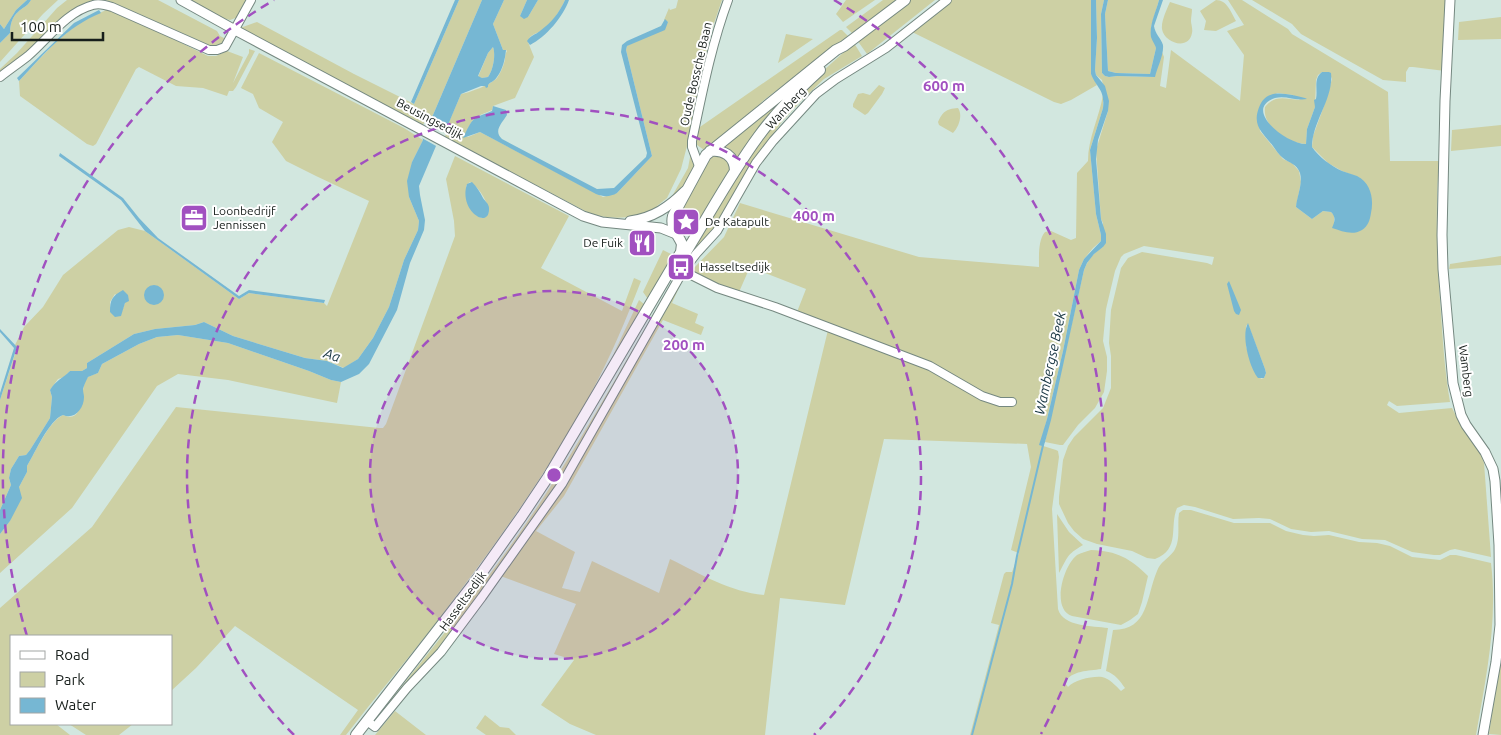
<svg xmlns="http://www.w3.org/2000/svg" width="1501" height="735" viewBox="0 0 1501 735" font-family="Ubuntu,sans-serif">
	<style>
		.green { fill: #cdd0a4; fill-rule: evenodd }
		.water { fill: #76b7d3; fill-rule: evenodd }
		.pier { fill: #d2e7df }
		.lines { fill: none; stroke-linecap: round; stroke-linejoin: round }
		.stream { stroke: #76b7d3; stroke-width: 2 }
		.minor-casing { stroke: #758880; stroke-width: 10 }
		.tertiary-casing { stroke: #758880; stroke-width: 11 }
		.secondary-casing { stroke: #758880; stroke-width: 12 }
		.minor { stroke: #fff; stroke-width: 8 }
		.tertiary { stroke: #fff; stroke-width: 9 }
		.secondary { stroke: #fff; stroke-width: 10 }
		.ring { fill: none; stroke: #a150c0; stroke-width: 2.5; stroke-dasharray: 9 6 }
		.labels { text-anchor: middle; stroke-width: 4; stroke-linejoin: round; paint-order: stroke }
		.street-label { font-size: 12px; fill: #171e1b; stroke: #fff }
		.poi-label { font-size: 12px; fill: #171e1b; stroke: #fff; text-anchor: start }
		.water-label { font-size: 14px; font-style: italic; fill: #173542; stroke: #fff }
		.centre { fill: #a150c0; stroke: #fff; stroke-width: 2.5 }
		.ring-label { font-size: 15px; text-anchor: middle; font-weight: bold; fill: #a150c0; stroke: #fff; stroke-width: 4; stroke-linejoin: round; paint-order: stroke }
	</style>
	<rect width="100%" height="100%" fill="#d2e7df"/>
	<!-- green -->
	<path class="green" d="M0 0H27L16 10 4 29 0 24Z
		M31 0H58L43 14 0 62V43L10 33C10 25 12 17 18 12 23 7 27 7 31 0Z
		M67 0H158L217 31 220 36 226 39C221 46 217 45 209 45L114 3C111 2 107 0 103 0 71 0 44 37 22 56 15 62 7 67 0 73V69L17 53 57 8Z
		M188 0H246L238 17 230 20 218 17Z
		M459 0H482L433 115 425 126 240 28 257 22 354 74 414 104Z
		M504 0H527L520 16 528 17 538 0H565C559 13 550 27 537 33 534 34 532 35 530 37L528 42 534 57 515 98 493 106 492 110C473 118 473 117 465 136L468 137 480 132 603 197 617 193 652 156 626 50 627 46 668 22 664 20 669 8 670 10 676 8 678 0H722L709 38 692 127 681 169 667 198 657 206 658 211C632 217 614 222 587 212L443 136 461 94C469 93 492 84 497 78 500 74 503 67 504 63 506 59 504 56 507 51L506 50H503L493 24Z
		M846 0H875L843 22 836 14Z
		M883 0H897L852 33 846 27Z
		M909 0H935L867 54 857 40Z
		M950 0H1091V74L1097 85 1071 100 1061 104 1054 102 910 31Z
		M1096 0H1104L1101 14 1102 73 1105 76 1109 77 1117 76 1154 77 1162 52 1164 57 1160 86 1166 88 1171 50 1240 101 1244 55 1227 31 1244 25 1228 0H1242L1288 29 1292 34 1388 92 1390 161H1439C1435 212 1437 263 1441 314 1443 344 1445 373 1450 402L1397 406 1389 401 1387 405 1399 413 1452 408 1462 428 1481 454 1484 463 1491 557 1455 549 1450 550 1440 555H1434L1412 552 1385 540 1362 539 1329 531 1311 532 1291 529 1270 519 1259 518 1233 519 1195 507 1184 505 1177 508C1169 527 1181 549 1155 559L1147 558 1132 551 1097 544 1083 539 1074 531 1068 523 1059 504V497L1063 460 1068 446 1074 437 1103 408 1111 388V356L1109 343 1111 310 1121 268 1128 258 1142 252 1207 263 1212 265 1214 257 1144 246 1124 254 1121 257 1115 271 1106 309 1103 341 1107 357V371L1104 392 1095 408 1078 425 1063 445H1060L1045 442 1084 270C1088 260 1094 252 1103 247V223L1101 219 1096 150 1108 111 1102 80 1096 75 1095 70 1097 38ZM1322 72H1329L1332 79 1324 106 1313 136 1312 147 1328 163 1342 171 1360 178 1365 227 1361 230 1334 223V215L1331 212 1323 211 1312 219 1296 207 1301 182 1299 171 1292 163 1283 159 1260 131 1258 111 1277 93 1293 95 1300 100C1286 99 1275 94 1265 107 1262 127 1288 144 1306 144L1307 129 1315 107 1316 80 1318 75ZM1248 324 1265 369 1266 373 1264 378 1261 379 1246 347V326Z
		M1108 0H1159L1151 27 1156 48 1150 74 1116 73 1108 71 1105 14Z
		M1216 0C1227 0 1231 12 1236 21L1216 31 1204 30 1206 21 1200 11Z
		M1252 0H1448L1445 71 1413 67H1409L1406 72V82L1383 80 1301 34 1292 24Z
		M1170 2 1192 9C1192 13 1191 17 1191 21 1191 24 1193 29 1192 33 1189 51 1164 43 1162 29 1161 21 1167 9 1170 2Z
		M108 9 114 10 208 56H216L227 51 243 57 233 83 249 53V49L255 51 236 87 233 91H229L227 96 203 88 176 86 139 67 136 69 96 144 93 146 87 144 20 96 19 81C36 63 53 43 73 28 83 19 96 15 108 9Z
		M1501 17V39L1458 40 1459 22Z
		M840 30H842L848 36 764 100 741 122 707 152 697 145 694 135 697 129Z
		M786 34 813 39 778 63Z
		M854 43 862 56 824 79 801 101 781 123 749 168 717 228 688 260 685 259 759 138 803 89Z
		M493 47C496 55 493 70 488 77L482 78 478 77 488 53Z
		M259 53 404 128 423 140 412 162 409 197 419 221 418 230 404 260 389 307 373 338 358 359 344 368 327 361 305 358 233 336 204 322 195 325 155 329 134 334 87 363V368L82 371H70L64 377 58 379 50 390 52 397 50 418 30 450 26 455 19 456 11 469 9 478 11 485 0 510V400L17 348 15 345 24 327 43 307 63 275 118 230 129 227 145 231 239 299 249 293 324 303 327 306 369 201 316 176 286 161 272 142 283 122 259 108 253 94 241 88ZM115 294 125 303 122 311 110 312V302Z
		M804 77 739 161 718 146Z
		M879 85 885 88 882 94 868 113 865 115 853 107V104L858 94 863 93 870 95Z
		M1103 95V108L1090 150 1096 214 1101 235V241L1093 248 1084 259 1079 270 1063 351 1047 419 1040 445 1056 450 1058 451 1059 457 1052 509 1058 609C1063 627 1093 626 1108 628L1101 669C1089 671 1071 670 1065 683L1068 687C1074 680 1092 676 1102 677 1109 678 1116 686 1121 691L1125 688C1120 681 1115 674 1106 671L1113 630C1149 630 1146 597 1157 571 1160 562 1168 559 1174 551 1181 540 1177 525 1179 513L1183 510H1191L1234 523H1270L1286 531 1303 535 1314 536 1329 535 1359 542 1377 543 1390 546 1412 557 1440 560 1450 555H1456L1491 563C1498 621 1486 678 1476 735H970L999 625 991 623 1004 574 1006 572H1012L1019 553 1011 550 1031 467 1027 444 884 439 845 605 780 598 765 735H596L570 724 541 705 574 660 554 654 576 604 495 574 470 611 437 651 390 703 389 702C443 635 498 568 545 495 591 424 632 350 675 277L688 275 682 281 672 303 698 314 695 323 704 327 701 335 663 320 564 496 536 531 575 552 562 588 580 592 592 561 659 593 670 559C701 574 730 592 764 595L828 330 921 366 982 400 995 403 1009 398 991 399 915 357 797 312 806 289 750 267 739 292 704 278 691 271 724 237 740 203 919 257 1039 267C1039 256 1038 240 1045 232L1051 231 1071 240 1076 238 1077 173 1088 161C1088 138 1099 118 1103 95Z
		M958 108C963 115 959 127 953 133L939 125 938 122C943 112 945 109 958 108Z
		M1501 125V146L1451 151 1452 130Z
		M691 152 694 155 696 169 676 197 671 198 688 168Z
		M712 154 724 155 732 169 693 234 683 235 679 233 674 217Z
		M455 156 569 216 541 268 622 311 634 278 641 281C626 320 610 358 590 395 547 474 493 548 438 620 408 659 376 696 346 735H340L358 710 235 626 196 668 171 691V636H11V724H56L70 735H0V608L92 527 176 407 379 428H383L386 424 455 236 454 221 446 179ZM470 182C479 187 490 204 488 214L482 218 479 217 466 189V186Z
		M663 250 671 254 670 257 673 258 650 302 643 292Z
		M1501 256V265L1449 269 1450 264Z
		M639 300 644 304 645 310 600 383Z
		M178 335 228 343 309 371 331 380 341 382 337 403 228 380 178 374 157 386 72 508 0 573V534L10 521 19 487 27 472V466C35 453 49 421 63 415 86 425 79 389 87 378 89 376 95 374 98 373L102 364 139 344 157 337Z
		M1057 514 1069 532 1083 545C1066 555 1068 557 1059 573Z
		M1091 550C1117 551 1130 558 1148 576L1142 602 1138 614 1130 620 1121 625 1072 616C1051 609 1063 566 1077 555 1081 553 1087 551 1091 550Z
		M1501 650V735L1489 734Z
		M395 711 426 735H375Z
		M485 715 500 727 509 728 516 735H486L476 728Z
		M69 724H133L119 735H86Z"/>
	<!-- water -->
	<path class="water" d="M27 0H31C27 7 23 7 18 12 12 17 10 25 10 33L0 43V24L4 29 16 10Z
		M455 0H459L414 104 411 102Z
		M482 0H504L493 24 503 50H506C505 59 503 69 497 77 495 81 490 82 488 85V87L486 88 485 86H481L461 94 445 132 436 146 419 186 420 195 425 220 424 230 410 263 397 310 369 364 359 374 341 382 331 380 309 371 228 343 178 335 157 337 139 344 102 364 98 373 88 377C86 381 84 385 83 389 83 392 84 395 84 397 84 409 74 420 63 415 49 420 35 453 27 466V472L19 487 22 498 10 521 0 534V510L11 485 9 478 11 469 19 456 26 455 30 450 50 418 52 397 50 390C55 381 63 378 70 371H82L87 368V363L134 334 155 329 195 325 204 322 233 336 305 358 327 361 343 368 358 359 373 338 389 307 404 260 418 230 419 221 409 197 407 181 412 162 423 140 421 133 433 115ZM493 47C496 55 493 70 488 77L482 78 478 76 488 53Z
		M527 0H538L528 17 524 19 520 16Z
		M565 0H569C563 17 546 37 530 45L527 41C531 35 535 35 540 31 552 22 559 13 565 0Z
		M1091 0H1096L1097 38 1095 70 1096 75 1105 86 1109 101 1108 111 1098 140 1096 159 1101 219 1106 234V243L1103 247 1094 254 1087 263 1084 270 1051 420 1045 442 1042 446 1039 445 1047 419 1063 351 1079 270 1084 259 1101 241V235L1096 214 1090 150 1103 108C1105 89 1097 89 1091 74Z
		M1104 0H1108L1105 14 1108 71 1116 73 1150 74 1156 48C1155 44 1152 41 1151 37 1149 25 1156 12 1159 0H1163L1154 26C1155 34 1161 38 1163 45 1164 55 1157 68 1155 77L1117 76 1109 77 1105 76 1102 73 1101 14Z
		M99 10 101 13C66 27 44 54 19 81L17 78 74 23Z
		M665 19 668 22 665 30 627 46 626 50 652 156 617 193C610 197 604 197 596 194L480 132 463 138C473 118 471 119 492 111L493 106 506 110 507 115C502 123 493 131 502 139L597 189 614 188 646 157 647 153 621 52 622 45 627 41 661 26Z
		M1322 72H1329L1331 73C1334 98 1312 122 1312 147 1319 157 1331 166 1342 171 1347 173 1352 174 1357 176 1371 183 1374 199 1371 213 1370 220 1368 226 1362 230 1352 236 1342 231 1332 228 1335 221 1336 217 1331 212L1323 211 1312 219 1296 207C1297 196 1303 184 1300 173 1297 164 1289 163 1283 158 1279 155 1276 150 1273 146 1262 132 1251 125 1260 105 1268 87 1290 95 1305 98L1307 99C1296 101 1285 95 1275 98 1242 109 1286 144 1306 144L1307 129 1315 107 1314 100 1316 99C1318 89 1313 79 1322 72Z
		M60 153 123 198 139 218 158 238 239 296 249 290 325 300 324 303 249 293 239 299 145 231 121 200 59 156Z
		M472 182C477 187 480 192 483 198 485 201 489 204 489 208 490 231 458 211 467 184Z
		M1229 281 1241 310 1239 315 1236 314 1234 311 1227 284Z
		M144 295a10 10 0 1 1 20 0a10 10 0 1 1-20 0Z
		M123 290 128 295 129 301 125 303 121 316 115 317 110 312C110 300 112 296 123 290Z
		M1248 323 1265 369 1266 373 1264 378H1258C1249 367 1241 335 1248 323Z
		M0 329 17 347 0 400V393L14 348 0 332Z"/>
	<!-- pier -->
	<path class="pier" d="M425 121 447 133 438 147 420 137 419 133Z"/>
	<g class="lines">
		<!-- stream -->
		<path class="stream" d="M972 735 1012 584 1017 556 1044 441"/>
		<!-- minor casing -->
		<g class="minor-casing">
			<path id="minor" d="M0 77C9 70 19 63 28 56 48 39 66 12 93 5 99 3 106 5 112 7L209 50H217L225 47 251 0
				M699 166 692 147V141C702 94 711 46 728 0
				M683 271 717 288 775 307 930 366 982 396 1000 402H1012
				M367 721 375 727 407 688 441 652 482 597 562 484 683 271 696 254 717 231 756 163 773 141 816 94 836 79 886 48 947 0"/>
		</g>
		<!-- tertiary casing -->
		<g class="tertiary-casing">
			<path id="tertiary" d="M181 0 235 30 583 216 602 222 661 228 676 234
				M1450 0 1445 101 1442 235 1443 269 1453 383 1461 415 1466 425 1485 452 1493 469 1495 481 1499 545 1500 625 1496 662 1483 735
				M630 221C653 218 669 207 685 191"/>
		</g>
		<!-- secondary casing -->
		<g class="secondary-casing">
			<path id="secondary" d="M710 151C723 149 735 156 735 171
				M683 257C708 217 730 175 758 137 776 112 798 90 820 70
				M356 735 478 578 522 516 548 477 681 252 682 244C678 234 670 228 673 216L706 155 836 50 844 46 905 0"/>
		</g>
		<!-- minor -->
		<use href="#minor" class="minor"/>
		<!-- tertiary -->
		<use href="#tertiary" class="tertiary"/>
		<!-- secondary -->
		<use href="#secondary" class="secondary"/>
	</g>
	<!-- distance rings -->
	<circle cx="554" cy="475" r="184" fill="#a150c0" fill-opacity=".12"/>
	<g class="ring">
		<circle cx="554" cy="475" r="184"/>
		<path d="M294 735A367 367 0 1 1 814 735"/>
		<path d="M27 636A551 551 0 0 1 274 0M834 0A551 551 0 0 1 1041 734"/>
	</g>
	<!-- icons -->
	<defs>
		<g id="office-square" transform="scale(1.4375)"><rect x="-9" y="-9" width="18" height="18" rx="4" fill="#a150c0" stroke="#fff"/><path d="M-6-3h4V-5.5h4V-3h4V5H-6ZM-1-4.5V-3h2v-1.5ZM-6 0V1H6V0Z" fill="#fff"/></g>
		<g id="sight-square" transform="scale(1.4375)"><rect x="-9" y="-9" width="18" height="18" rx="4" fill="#a150c0" stroke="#fff"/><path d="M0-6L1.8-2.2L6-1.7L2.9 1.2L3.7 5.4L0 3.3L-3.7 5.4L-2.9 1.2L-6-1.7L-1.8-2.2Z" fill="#fff"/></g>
		<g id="restaurant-square" transform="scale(1.4375)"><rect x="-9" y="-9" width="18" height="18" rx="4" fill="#a150c0" stroke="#fff"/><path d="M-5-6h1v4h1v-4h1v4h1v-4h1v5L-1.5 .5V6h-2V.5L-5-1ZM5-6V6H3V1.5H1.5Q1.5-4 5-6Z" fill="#fff"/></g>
		<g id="bus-square" transform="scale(1.4375)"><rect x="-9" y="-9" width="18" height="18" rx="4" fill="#a150c0" stroke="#fff"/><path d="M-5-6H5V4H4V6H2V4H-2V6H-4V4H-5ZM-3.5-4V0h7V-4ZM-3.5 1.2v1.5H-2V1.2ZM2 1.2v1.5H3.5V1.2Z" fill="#fff"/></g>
	</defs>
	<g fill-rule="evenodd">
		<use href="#office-square" x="194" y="218"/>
		<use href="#sight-square" x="686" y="222"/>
		<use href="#restaurant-square" x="642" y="243"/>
		<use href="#bus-square" x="681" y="267"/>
	</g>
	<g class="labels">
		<!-- street labels -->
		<g class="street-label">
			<text transform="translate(696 74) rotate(-77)" y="4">Oude Bossche Baan</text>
			<text transform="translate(786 108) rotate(-47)" y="4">Wamberg</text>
			<text transform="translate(430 119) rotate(28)" y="4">Beusingsedijk</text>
			<text transform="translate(1466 371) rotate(83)" y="4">Wamberg</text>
			<text transform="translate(463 601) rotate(-54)" y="4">Hasseltsedijk</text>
		</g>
		<!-- poi labels -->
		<g class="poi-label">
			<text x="213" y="215">Loonbedrijf<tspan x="213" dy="14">Jennissen</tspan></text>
			<text x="705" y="226">De Katapult</text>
			<text x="623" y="247" text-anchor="end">De Fuik</text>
			<text x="700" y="271">Hasseltsedijk</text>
		</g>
		<!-- water labels -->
		<g class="water-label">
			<text transform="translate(332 355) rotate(17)" y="5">Aa</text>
			<text transform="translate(1050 363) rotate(-78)" y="5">Wambergse Beek</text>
		</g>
	</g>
	<circle cx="554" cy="475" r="8" class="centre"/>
	<g class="ring-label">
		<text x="944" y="91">600 m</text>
		<text x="814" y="221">400 m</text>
		<text x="684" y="350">200 m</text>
	</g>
	<!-- legend -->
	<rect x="10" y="635" width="162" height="90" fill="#ffffff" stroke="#a2a5a4"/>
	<rect x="20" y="651" width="25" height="8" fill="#ffffff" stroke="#a2a5a4"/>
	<text x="55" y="660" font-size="15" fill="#171e1b">Road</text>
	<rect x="20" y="672" width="25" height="15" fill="#cdd0a4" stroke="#a2a5a4"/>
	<text x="55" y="685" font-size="15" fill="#171e1b">Park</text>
	<rect x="20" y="698" width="25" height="15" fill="#76b7d3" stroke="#a2a5a4"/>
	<text x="55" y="710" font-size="15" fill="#171e1b">Water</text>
	<!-- scale -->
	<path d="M12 32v8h91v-8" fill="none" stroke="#171e1b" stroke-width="2.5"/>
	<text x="20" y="32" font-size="15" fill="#171e1b" stroke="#ffffff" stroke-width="4" paint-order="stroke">100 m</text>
</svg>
